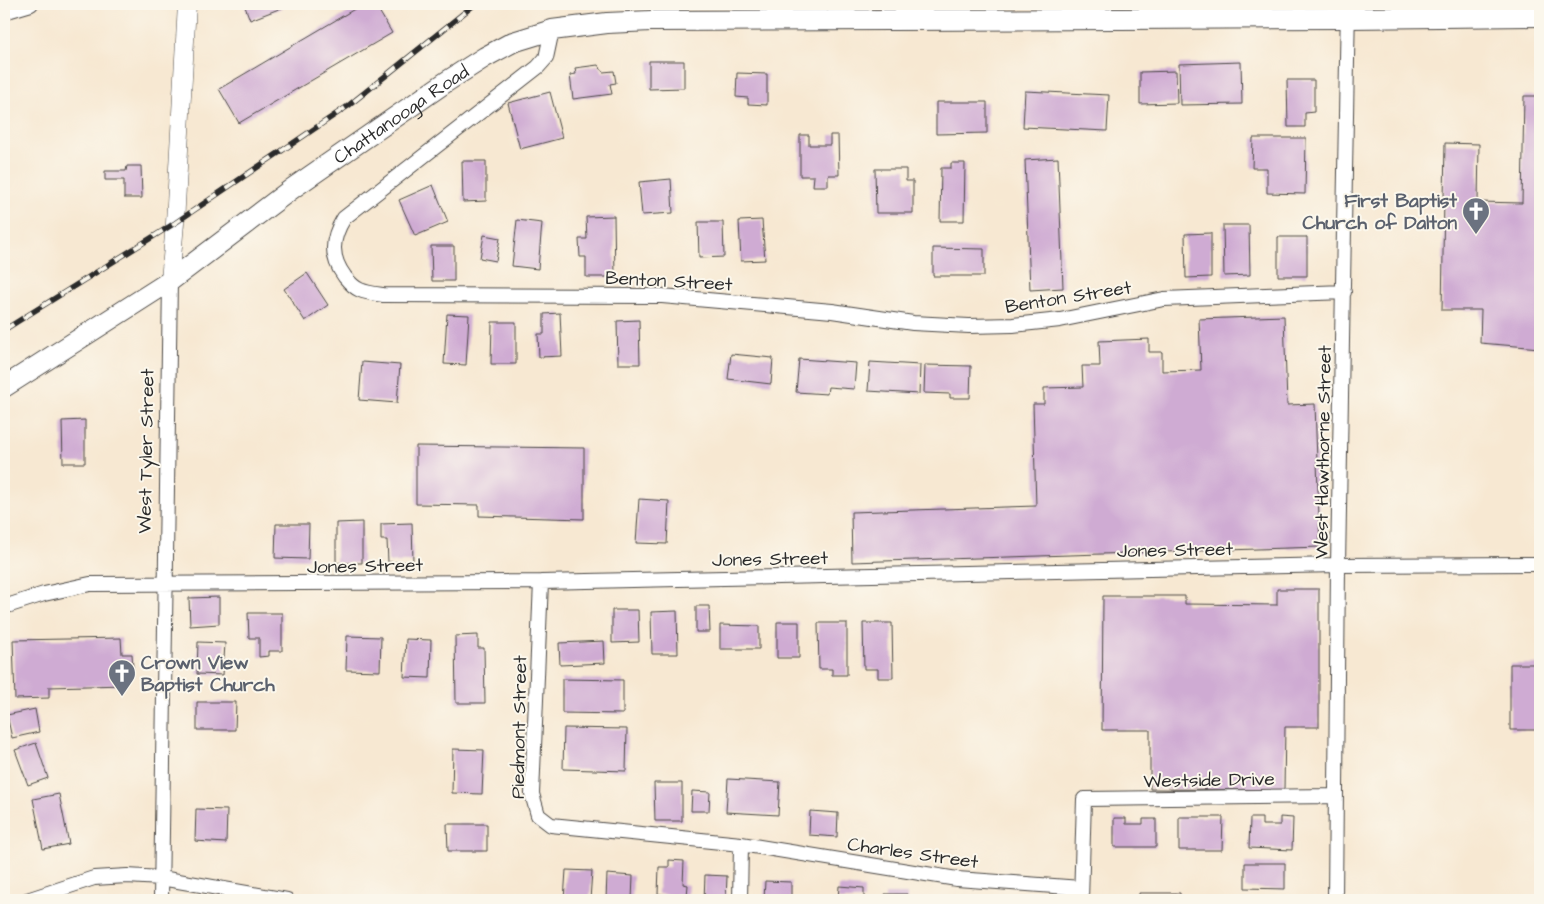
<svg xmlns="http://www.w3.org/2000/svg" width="1544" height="904" viewBox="0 0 1544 904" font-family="'Architects Daughter',sans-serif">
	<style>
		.building { fill: #cfabd3 }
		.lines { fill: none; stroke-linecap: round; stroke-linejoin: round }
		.minor-casing { stroke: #4a4744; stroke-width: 16 }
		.tertiary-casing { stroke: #4a4744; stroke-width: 19 }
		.secondary-casing { stroke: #4a4744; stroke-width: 22 }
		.minor { stroke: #fff; stroke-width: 14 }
		.tertiary { stroke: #fff; stroke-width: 18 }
		.secondary { stroke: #fff; stroke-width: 20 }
		.rail-casing { stroke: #2b2b2b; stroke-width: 5.5 }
		.rail { stroke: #fbf7ec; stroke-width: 4; stroke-dasharray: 11; stroke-linecap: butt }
		.labels { text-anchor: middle; stroke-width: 4; stroke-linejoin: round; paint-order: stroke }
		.street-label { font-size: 19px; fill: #2b2b2b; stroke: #fbf7ec }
		.worship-label { font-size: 19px; font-weight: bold; fill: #5b616d; stroke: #fbf7ec; text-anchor: end }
	</style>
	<rect width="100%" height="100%" fill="#fbf7ec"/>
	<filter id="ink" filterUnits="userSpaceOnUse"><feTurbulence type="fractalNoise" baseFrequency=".02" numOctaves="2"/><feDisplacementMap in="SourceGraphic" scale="10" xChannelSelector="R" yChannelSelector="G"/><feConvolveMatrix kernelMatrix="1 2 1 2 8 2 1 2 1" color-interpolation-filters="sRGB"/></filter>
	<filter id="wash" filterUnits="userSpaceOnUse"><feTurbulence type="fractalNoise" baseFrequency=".0096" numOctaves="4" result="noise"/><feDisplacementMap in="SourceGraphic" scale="20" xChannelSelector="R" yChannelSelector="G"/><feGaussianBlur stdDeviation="1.12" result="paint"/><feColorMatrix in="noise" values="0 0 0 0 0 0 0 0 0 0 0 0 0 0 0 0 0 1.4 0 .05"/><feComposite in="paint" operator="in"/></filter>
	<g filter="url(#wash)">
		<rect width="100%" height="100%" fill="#f7e8d2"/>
		<g id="blocks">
			<!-- building -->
			<path class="building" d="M244 4H292L250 20Z
				M363 4H375L392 33 239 123 219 89Z
				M649 61H684V88L649 89Z
				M1241 62 1242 104 1180 105 1179 64Z
				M598 65 603 72 614 71 616 83 610 84 612 94 573 99 570 75 576 74 575 68Z
				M1176 71 1177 103 1140 104V72Z
				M737 73 767 74V105L748 104V98L736 97Z
				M1287 80H1314V112L1305 113V127H1288Z
				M1025 91 1109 95 1107 131 1023 127Z
				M550 92 562 138 520 149 508 103Z
				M1524 96H1540V348L1480 343 1481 310H1442L1445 143 1479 144 1478 202 1522 203Z
				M936 102H987V133L936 134Z
				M800 135H809V145H830V135H838L839 175H828V186H813L814 176H800Z
				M1253 138H1306L1305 194 1267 193V168H1252Z
				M1058 158 1063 288 1030 290 1025 160Z
				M462 161H486V201L463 202Z
				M951 163H965L964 221H940L941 168H951Z
				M127 166H141L142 198H124V180H105V171H126Z
				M875 169H906V181H913V213H876Z
				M671 179 673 213 642 215 639 182Z
				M433 185 448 222 415 236 399 200Z
				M614 216 615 277H586V257H580L579 239H587L586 217Z
				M517 220 542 223 538 269 512 266Z
				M762 220 765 260 741 261 739 221Z
				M698 222H723L724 257 699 258Z
				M1223 225H1249L1250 275 1224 276Z
				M1211 233V277L1186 278 1185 234Z
				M484 235 500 238 496 261 480 258Z
				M1278 237H1307V276H1278Z
				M431 246H454V281H432Z
				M933 248 984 249V276H933Z
				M307 273 328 305 305 321 284 289Z
				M560 313 562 356 539 357 538 334H544V314Z
				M447 314 469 315 466 365 444 364Z
				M1284 316 1287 405 1315 404 1320 547 852 562 851 512 1036 506 1033 404H1044V388L1083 387 1082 366H1100L1099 341 1149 339V352H1162V371L1201 370 1199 319Z
				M639 320 640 364H618L617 321Z
				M492 322H516V364H491Z
				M731 354 773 358 771 384 728 379Z
				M799 359 856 363 854 389 828 387 827 394 796 392Z
				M362 362 400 365 397 403 359 400Z
				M870 362 920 365 919 394 868 391Z
				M925 365 971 366 970 398H950V394L924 393Z
				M85 420V463H63L62 421Z
				M416 446 584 448V519L479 516V505L416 504Z
				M639 499 669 501 667 544 636 543Z
				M362 522V563H336V523Z
				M412 523 413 562H388L387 540H381V524Z
				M276 524H309L308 559 275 558Z
				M1277 589H1319V727H1285L1284 790 1150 789V730H1102L1103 596H1185V604L1277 605Z
				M219 597V624L190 626 189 598Z
				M696 606H709L710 632H696Z
				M612 610H638L639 642 612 643Z
				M677 611 678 654H652L651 612Z
				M248 613H282V651H269V656L259 657V638H249Z
				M777 622H799V658H777Z
				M818 623H847V675H832V669H819Z
				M863 623H892L893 678H878V669H864Z
				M720 625 759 626V649H720Z
				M478 635V648H484L485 703H456L455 636Z
				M347 636 381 637 380 671 346 670Z
				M121 638 122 654H132L133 668H125V685L49 687V698L15 699 13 640Z
				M406 639 431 640 430 678 404 677Z
				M604 641 605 663 560 665 559 643Z
				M198 642 225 643 223 675 197 674Z
				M1510 664H1540V737H1538V730H1510Z
				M562 679 623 680V714L562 713Z
				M197 702H236L235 730H197Z
				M35 709 39 732 12 738 7 715Z
				M564 728 627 729 626 771 563 769Z
				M36 743 48 778 28 785 15 750Z
				M453 749 484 750 482 794 452 793Z
				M728 779 780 782 778 815 726 812Z
				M654 783H682V821H655Z
				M692 791 710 792 709 811H691Z
				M59 794 69 844 43 849 33 799Z
				M196 809 227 810 226 843 195 841Z
				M810 811 838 813 837 837 809 835Z
				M1179 817H1223L1222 850H1179Z
				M1280 817 1293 818 1292 850 1249 848 1250 818H1262V825H1280Z
				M1114 818H1126V824H1143V819H1156V847H1114Z
				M447 824H487V851H448Z
				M669 860 684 861 683 884 688 885 687 896 658 894 659 867H669Z
				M1245 863H1285V889L1245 888Z
				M566 870 592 871 590 900H564Z
				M607 874 633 876 632 900H606Z
				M705 875 727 876 726 900H704Z
				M765 881 791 882V900H764Z
				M839 886 864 888V900H838Z
				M1139 893H1180V900H1139Z
				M885 894H907V900H885Z"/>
		</g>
	</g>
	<g filter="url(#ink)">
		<use href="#blocks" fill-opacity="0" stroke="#4a4744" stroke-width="1"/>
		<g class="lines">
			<!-- minor casing -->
			<g class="minor-casing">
				<path id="minor" d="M4 12 31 4
					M552 30 546 58 538 67 344 218C331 239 330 257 345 277 349 282 353 287 360 290 367 293 376 294 383 295L662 296 832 311 913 323 969 326 1013 325 1060 320 1164 299 1344 292
					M541 582 532 794 538 815 551 825 741 844 957 879 1081 888
					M4 607 44 594 90 584 541 582 1338 565 1540 564
					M27 900 94 878 127 876 161 878 287 900
					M161 900 170 281
					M740 900 741 844
					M1081 900 1084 799 1336 796
					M1335 900 1338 565 1348 4"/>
			</g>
			<!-- tertiary casing -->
			<g class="tertiary-casing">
				<path id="tertiary" d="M170 281 175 223 187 4"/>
			</g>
			<!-- secondary casing -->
			<g class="secondary-casing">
				<g id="secondary">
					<path id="s1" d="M4 387 170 281 293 188 446 82 485 57 513 42 552 30 607 23 651 21 1348 18 1540 16"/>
				</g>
			</g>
			<!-- minor -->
			<use href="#minor" class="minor"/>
			<!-- tertiary -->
			<use href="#tertiary" class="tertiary"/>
			<!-- secondary -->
			<use href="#secondary" class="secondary"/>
			<!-- rail casing -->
			<g class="rail-casing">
				<path id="rail" d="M4 330 175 223 348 106 475 4"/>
			</g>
			<!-- rail -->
			<use href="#rail" class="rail"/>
		</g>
	</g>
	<!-- icons -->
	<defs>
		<g id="church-pin" transform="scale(1.4375)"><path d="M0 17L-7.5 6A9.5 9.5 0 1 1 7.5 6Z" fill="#6b7280" stroke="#fbf7ec"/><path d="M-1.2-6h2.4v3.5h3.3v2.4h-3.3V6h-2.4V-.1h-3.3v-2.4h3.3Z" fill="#fff"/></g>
	</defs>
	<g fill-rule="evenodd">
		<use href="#church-pin" x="1476" y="211"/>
		<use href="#church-pin" x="122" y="673"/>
	</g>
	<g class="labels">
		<!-- street labels -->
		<g class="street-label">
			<text dy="7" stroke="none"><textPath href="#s1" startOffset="482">Chattanooga Road</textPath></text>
			<text transform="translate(669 280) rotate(3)" y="7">Benton Street</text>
			<text transform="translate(1068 296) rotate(-9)" y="7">Benton Street</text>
			<text transform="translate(145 451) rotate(-89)" y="7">West Tyler Street</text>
			<text transform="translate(1322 452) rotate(-89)" y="7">West Hawthorne Street</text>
			<text transform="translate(1175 549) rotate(-1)" y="7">Jones Street</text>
			<text transform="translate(770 558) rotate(-1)" y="7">Jones Street</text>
			<text transform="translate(365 565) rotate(-1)" y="7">Jones Street</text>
			<text transform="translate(518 727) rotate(-89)" y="7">Piedmont Street</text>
			<text transform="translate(1209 779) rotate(-1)" y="7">Westside Drive</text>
			<text transform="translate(913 852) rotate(8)" y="7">Charles Street</text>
		</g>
		<!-- worship labels -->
		<g class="worship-label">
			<text x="1457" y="207">First Baptist<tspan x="1457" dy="22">Church of Dalton</tspan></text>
			<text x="141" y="669" text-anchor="start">Crown View<tspan x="141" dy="22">Baptist Church</tspan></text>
		</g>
	</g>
	<!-- margin -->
	<rect width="1544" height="904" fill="none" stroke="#fbf7ec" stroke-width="20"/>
</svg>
